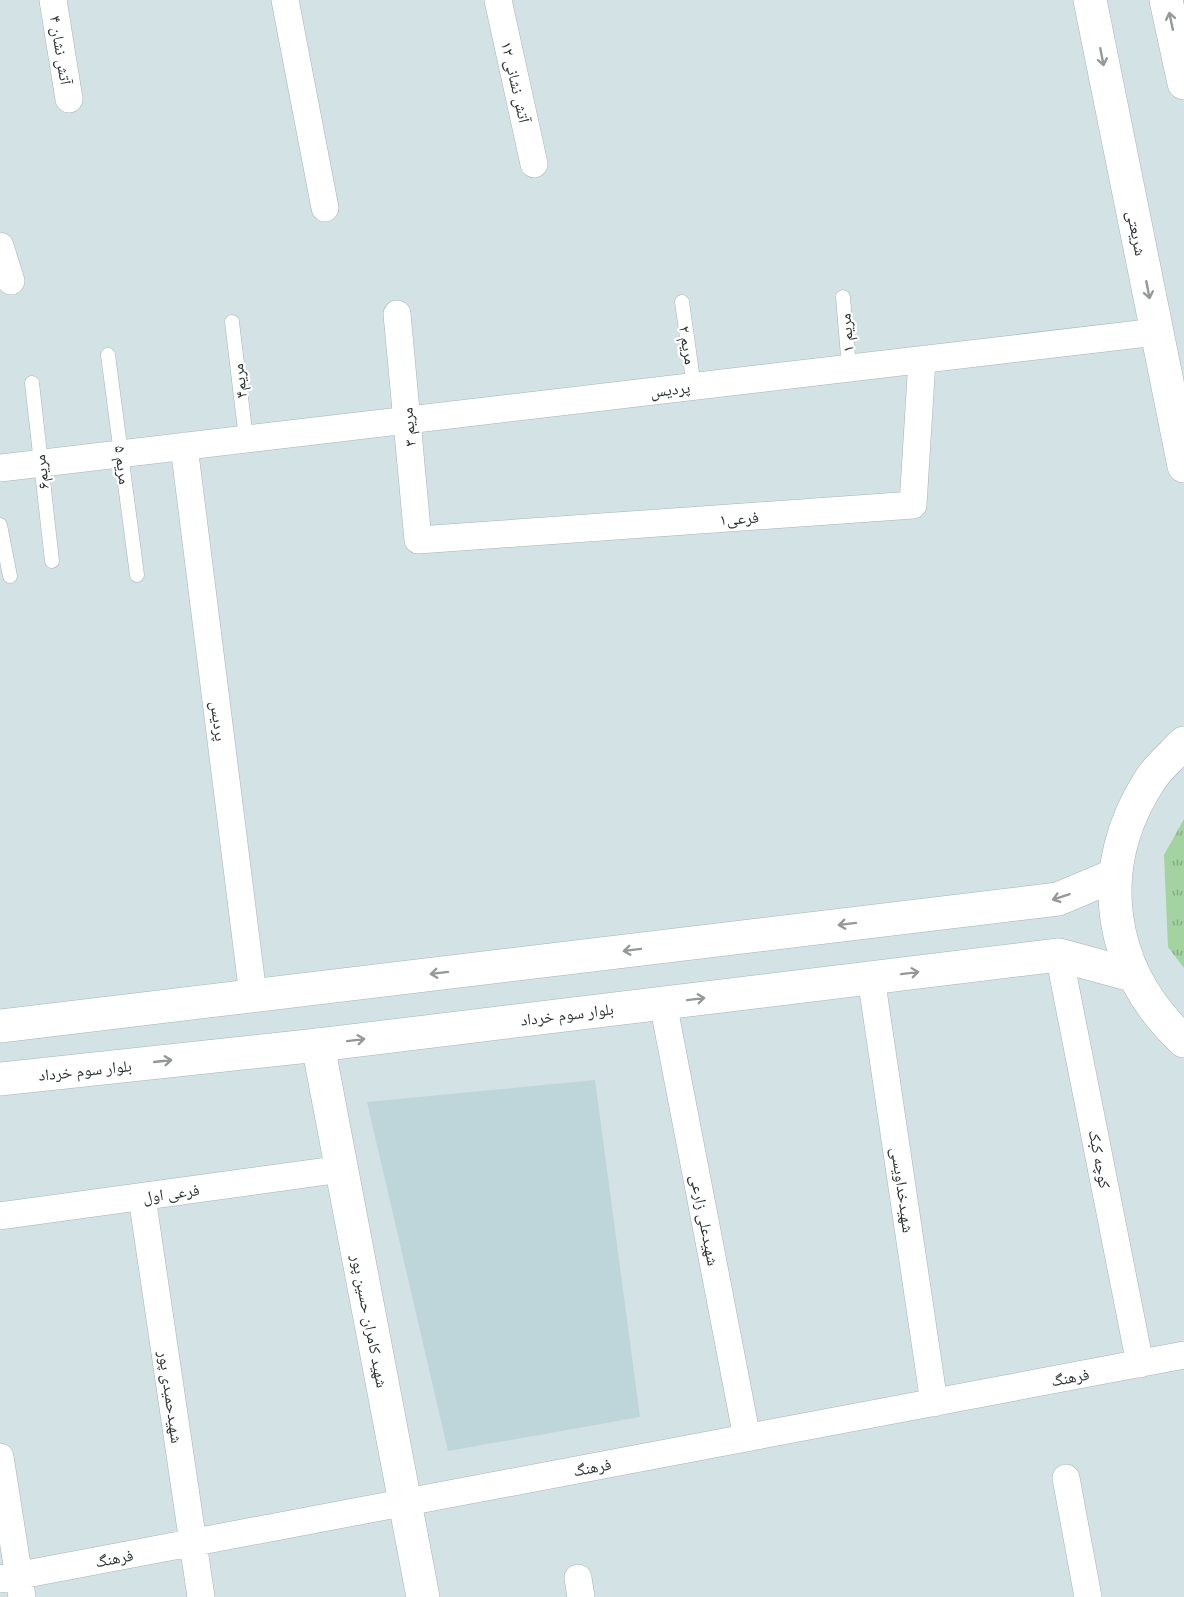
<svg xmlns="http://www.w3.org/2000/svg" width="1184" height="1597" viewBox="0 0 1184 1597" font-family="'Noto Sans','Noto Naskh Arabic',sans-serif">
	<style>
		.built { fill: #bed6d9 }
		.grass { fill: url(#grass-tufts) }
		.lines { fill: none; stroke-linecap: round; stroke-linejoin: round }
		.service-casing { stroke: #a5b4b6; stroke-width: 15 }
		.minor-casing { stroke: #a5b4b6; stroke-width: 28 }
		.tertiary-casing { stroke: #a5b4b6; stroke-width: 34 }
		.secondary-casing { stroke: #a5b4b6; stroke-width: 34 }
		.service { stroke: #fff; stroke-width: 14 }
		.minor { stroke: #fff; stroke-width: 27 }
		.tertiary { stroke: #fff; stroke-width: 33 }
		.secondary { stroke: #fff; stroke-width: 33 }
		.oneway { stroke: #959898 }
		.labels { text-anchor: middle; stroke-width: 4.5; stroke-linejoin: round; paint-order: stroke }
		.street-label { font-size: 16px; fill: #2b3132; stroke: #fff }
	</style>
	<defs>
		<pattern id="grass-tufts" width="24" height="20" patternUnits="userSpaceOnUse" patternTransform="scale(1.5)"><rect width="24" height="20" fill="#a3d3a0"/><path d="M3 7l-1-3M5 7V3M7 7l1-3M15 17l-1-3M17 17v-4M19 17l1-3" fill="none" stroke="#85ac83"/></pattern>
	</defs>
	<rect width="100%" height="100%" fill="#d3e2e4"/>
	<!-- built -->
	<path class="built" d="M595 1080 640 1417 448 1451 367 1102Z"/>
	<!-- grass -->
	<path class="grass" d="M1184 819V968L1168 947 1164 855Z"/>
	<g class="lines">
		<!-- service casing -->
		<g class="service-casing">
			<path id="service" d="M843 297 849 368
				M682 302 694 387
				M232 322 246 439
				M108 355 137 575
				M32 383 52 561
				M0 525 10 576"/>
		</g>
		<!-- minor casing -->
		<g class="minor-casing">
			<path id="minor" d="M53 0 69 99
				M285 0 325 208
				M498 0 534 164
				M0 246 11 281
				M397 314 418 540 913 505 922 360
				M184 446 253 995
				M0 468 1156 332
				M1059 955 1140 1364
				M871 977 934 1403
				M663 1003 747 1438
				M142 1197 201 1597
				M0 1216 342 1169
				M0 1457 22 1597
				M1066 1478 1088 1597
				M578 1578 581 1597
				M0 1579 1184 1355"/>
		</g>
		<!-- tertiary casing -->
		<g class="tertiary-casing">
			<path id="tertiary" d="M318 1045 423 1597"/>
		</g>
		<!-- secondary casing -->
		<g class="secondary-casing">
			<path id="secondary" d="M1090 0 1184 466
				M1166 0 1184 83
				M1184 743C1173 755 1158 767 1150 780 1092 869 1108 971 1184 1041
				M0 1026 1058 899 1115 875
				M0 1079 318 1045 1059 955 1132 975"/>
		</g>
		<!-- service -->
		<use href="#service" class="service"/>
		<!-- minor -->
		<use href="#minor" class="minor"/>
		<!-- tertiary -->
		<use href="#tertiary" class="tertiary"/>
		<!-- secondary -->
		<use href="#secondary" class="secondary"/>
	</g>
	<!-- one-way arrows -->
	<defs><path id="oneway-shaft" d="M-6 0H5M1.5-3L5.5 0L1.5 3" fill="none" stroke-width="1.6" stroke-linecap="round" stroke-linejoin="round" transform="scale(1.5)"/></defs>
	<g class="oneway">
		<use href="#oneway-shaft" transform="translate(1171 21) rotate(-102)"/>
		<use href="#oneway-shaft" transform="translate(1102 57) rotate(79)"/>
		<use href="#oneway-shaft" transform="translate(1148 290) rotate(79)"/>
		<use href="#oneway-shaft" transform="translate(1061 897) rotate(162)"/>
		<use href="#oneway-shaft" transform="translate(847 924) rotate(173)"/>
		<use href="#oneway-shaft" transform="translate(632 950) rotate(173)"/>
		<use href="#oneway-shaft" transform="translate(439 973) rotate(173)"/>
		<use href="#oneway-shaft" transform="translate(910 973) rotate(-7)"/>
		<use href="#oneway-shaft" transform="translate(696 999) rotate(-7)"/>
		<use href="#oneway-shaft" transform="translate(356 1040) rotate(-7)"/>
		<use href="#oneway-shaft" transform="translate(163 1061) rotate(-6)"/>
	</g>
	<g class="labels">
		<!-- street labels -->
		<g class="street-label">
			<text transform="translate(61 50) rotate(81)" y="6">آتش نشان ۴</text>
			<text transform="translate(516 82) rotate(77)" y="6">آتش نشانی ۱۲</text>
			<text transform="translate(1137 233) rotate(79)" y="6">شریعتی</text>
			<text transform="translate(846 333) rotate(-95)" y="6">مریم ۱</text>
			<text transform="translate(688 345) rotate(81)" y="6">مریم ۲</text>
			<text transform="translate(239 381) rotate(-97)" y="6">مریم۴</text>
			<text transform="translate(670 389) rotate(-7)" y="6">پردیس</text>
			<text transform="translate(408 427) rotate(-95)" y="6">مریم ۳</text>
			<text transform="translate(123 465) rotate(83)" y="6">مریم ۵</text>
			<text transform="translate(41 472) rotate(-97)" y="6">مریم۶</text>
			<text transform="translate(739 518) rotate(-4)" y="6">فرعی۱</text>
			<text transform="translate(219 721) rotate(83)" y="6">پردیس</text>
			<text transform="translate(567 1014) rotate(-7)" y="6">بلوار سوم خرداد</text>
			<text transform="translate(85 1070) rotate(-6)" y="6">بلوار سوم خرداد</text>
			<text transform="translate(1100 1159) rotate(79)" y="6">کوچه کبک</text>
			<text transform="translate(903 1190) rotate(82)" y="6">شهیدخداویسی</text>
			<text transform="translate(171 1193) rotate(-8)" y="6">فرعی اول</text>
			<text transform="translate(705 1220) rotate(79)" y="6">شهیدعلی زارعی</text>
			<text transform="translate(370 1321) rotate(79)" y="6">شهید کامران حسین پور</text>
			<text transform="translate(1070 1377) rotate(-11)" y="6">فرهنگ</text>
			<text transform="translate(171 1397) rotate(82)" y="6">شهیدحمیدی پور</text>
			<text transform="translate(592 1467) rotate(-11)" y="6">فرهنگ</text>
			<text transform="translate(114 1558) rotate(-11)" y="6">فرهنگ</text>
		</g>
	</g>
</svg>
